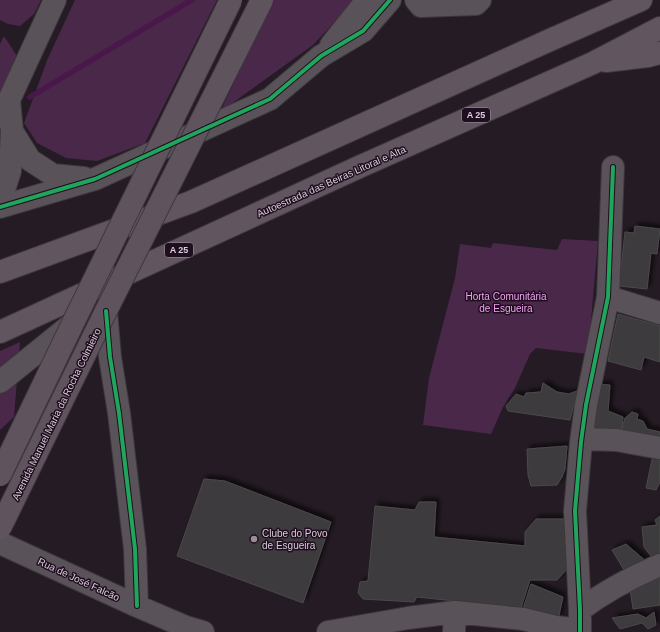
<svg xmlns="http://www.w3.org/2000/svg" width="660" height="632" viewBox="0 0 660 632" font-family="Arial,sans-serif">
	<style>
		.green { fill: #4a284a }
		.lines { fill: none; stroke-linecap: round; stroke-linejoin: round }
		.stream { stroke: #49174a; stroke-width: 5.5 }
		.building { fill: #3c3a3c; stroke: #4a4a4a; filter: url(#shadow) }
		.minor-casing { stroke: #3e373e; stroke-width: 24 }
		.highway-casing { stroke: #3e373e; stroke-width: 24 }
		.minor { stroke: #595359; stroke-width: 22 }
		.highway { stroke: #615660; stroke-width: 22 }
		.major-bridge-casing { stroke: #3e373e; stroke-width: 24; stroke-linecap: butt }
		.major-bridge { stroke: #5f545e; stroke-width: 22 }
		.cycleway-casing { stroke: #1f0e1f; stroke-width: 6 }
		.cycleway { stroke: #20a55d; stroke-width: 4 }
		.poi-dot { fill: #9a8f99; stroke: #1f0e1f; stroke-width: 1.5 }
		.labels { text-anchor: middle; stroke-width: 3; stroke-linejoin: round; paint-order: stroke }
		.shield { fill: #1f0e1f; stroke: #a194a0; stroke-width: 1 }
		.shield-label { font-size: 9px; font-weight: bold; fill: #d9cdd8 }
		.street-label { font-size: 10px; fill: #d9cdd8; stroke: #1f0e1f }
		.park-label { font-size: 10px; fill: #f3a2f1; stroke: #1f0e1f }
		.poi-label { font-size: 10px; fill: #d9cdd8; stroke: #1f0e1f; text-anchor: start }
	</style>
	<defs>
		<filter id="shadow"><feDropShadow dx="3.5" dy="-3.5" stdDeviation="2" flood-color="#0009"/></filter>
	</defs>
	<rect width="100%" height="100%" fill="#251b24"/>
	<!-- green -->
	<path class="green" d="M0 0H41L34 14 20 26 8 24 0 20Z
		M75 0H217L145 143 97 161 66 158 37 143 24 123 48 58Z
		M273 0H355L313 45 220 112Z
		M4 36 17 56 0 103V44Z
		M562 239 598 241 588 354 536 348 530 354 515 388 503 407 491 434 423 425 429 378 455 278 460 244 491 248 493 243 557 250Z
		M20 342 14 417 0 430V351Z"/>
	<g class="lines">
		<!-- stream -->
		<path class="stream" d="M30 97 192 0"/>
	</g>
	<!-- building -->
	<path class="building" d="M635 226 660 229 657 254 651 253 647 289 619 286 625 232 634 233Z
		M618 314 660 326V362L644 357 641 370 608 361Z
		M543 383 557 392 569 394 577 391 570 420 508 411 506 406 516 394 524 397 526 393 541 392Z
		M597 384 610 385 608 411 623 417 621 433 590 428Z
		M632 412 638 414 637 419 643 421 647 429 660 432V434L658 437 648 434 647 440 621 433 625 418Z
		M567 446 565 469 562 477 557 485 531 486 528 475 527 449Z
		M653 455 660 460V482L656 490 646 488Z
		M204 479 225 481 331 522 303 603 177 556Z
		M419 502H436L434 537 525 546V532L536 519H565L568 568 557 580H530L521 608 417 597 414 602 363 599 358 593 360 582 368 581 375 506 415 510Z
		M660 516V559L655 561 644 547 642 527 657 525 655 520Z
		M626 544 648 563 627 575 612 550Z
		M660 576V605L633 609 630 589Z
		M531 584 563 597 558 620 523 609Z
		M654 612 656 625 648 629 642 623 620 629 612 618 638 614 646 618Z"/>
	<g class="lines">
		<!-- minor casing -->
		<g class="minor-casing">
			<path id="minor" d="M416 0 421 6 476 4 480 0
				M331 45 367 0
				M0 117 9 100 55 0
				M12 131 30 160 53 175 84 178
				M0 202 10 171 12 131 9 100
				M0 207 95 179 270 99 321 56 363 31 390 0
				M608 297 660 313
				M106 311 110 357 119 413 135 549 137 606
				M0 382 73 323
				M582 439 616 440 660 448
				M0 543 137 606 186 627 203 632
				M580 610C604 592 632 577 660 565
				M328 632 408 618 455 612 523 619 556 627 579 630
				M454 632 455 612
				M580 632V610L575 511 581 442 586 405 608 297 613 167"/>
		</g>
		<!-- highway casing -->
		<g class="highway-casing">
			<path id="highway" d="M606 61 648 56 660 53
				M0 272 191 202 550 40 641 0
				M0 332 359 167 593 63 660 28"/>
		</g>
		<!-- minor -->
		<use href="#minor" class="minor"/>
		<!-- highway -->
		<use href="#highway" class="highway"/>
		<!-- major-bridge casing -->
		<g class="major-bridge-casing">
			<path id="major-bridge" d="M0 475 73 323 231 0
				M0 528 106 311 262 0"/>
		</g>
		<!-- major-bridge -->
		<use href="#major-bridge" class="major-bridge"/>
		<!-- cycleway casing -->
		<g class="cycleway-casing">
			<path id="cycleway" d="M0 207 95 179 270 99 321 56 363 31 390 0
				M106 311 110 357 119 413 135 549 137 606
				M580 632V610L575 511 581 442 586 405 608 297 613 167"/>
		</g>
		<!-- cycleway -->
		<use href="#cycleway" class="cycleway"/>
	</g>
	<!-- markers -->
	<circle class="poi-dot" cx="254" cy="539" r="4"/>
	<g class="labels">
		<!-- shield labels -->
		<g class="shield">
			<rect x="462" y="108" width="28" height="14" rx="3"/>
			<rect x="165" y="243" width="28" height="14" rx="3"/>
		</g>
		<g class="shield-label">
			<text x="476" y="118">A 25</text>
			<text x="179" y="253">A 25</text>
		</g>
		<!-- street labels -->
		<g class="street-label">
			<text transform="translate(331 181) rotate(-24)" y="4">Autoestrada das Beiras Litoral e Alta</text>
			<text transform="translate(56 414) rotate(-64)" y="4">Avenida Manuel Maria da Rocha Colmieiro</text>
			<text transform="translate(79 579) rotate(25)" y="4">Rua de José Falcão</text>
		</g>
		<!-- park labels -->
		<g class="park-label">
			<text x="506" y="300">Horta Comunitária<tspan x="506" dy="12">de Esgueira</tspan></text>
		</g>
		<!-- poi labels -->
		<g class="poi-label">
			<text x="262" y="537">Clube do Povo<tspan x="262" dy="12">de Esgueira</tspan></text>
		</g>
	</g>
</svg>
